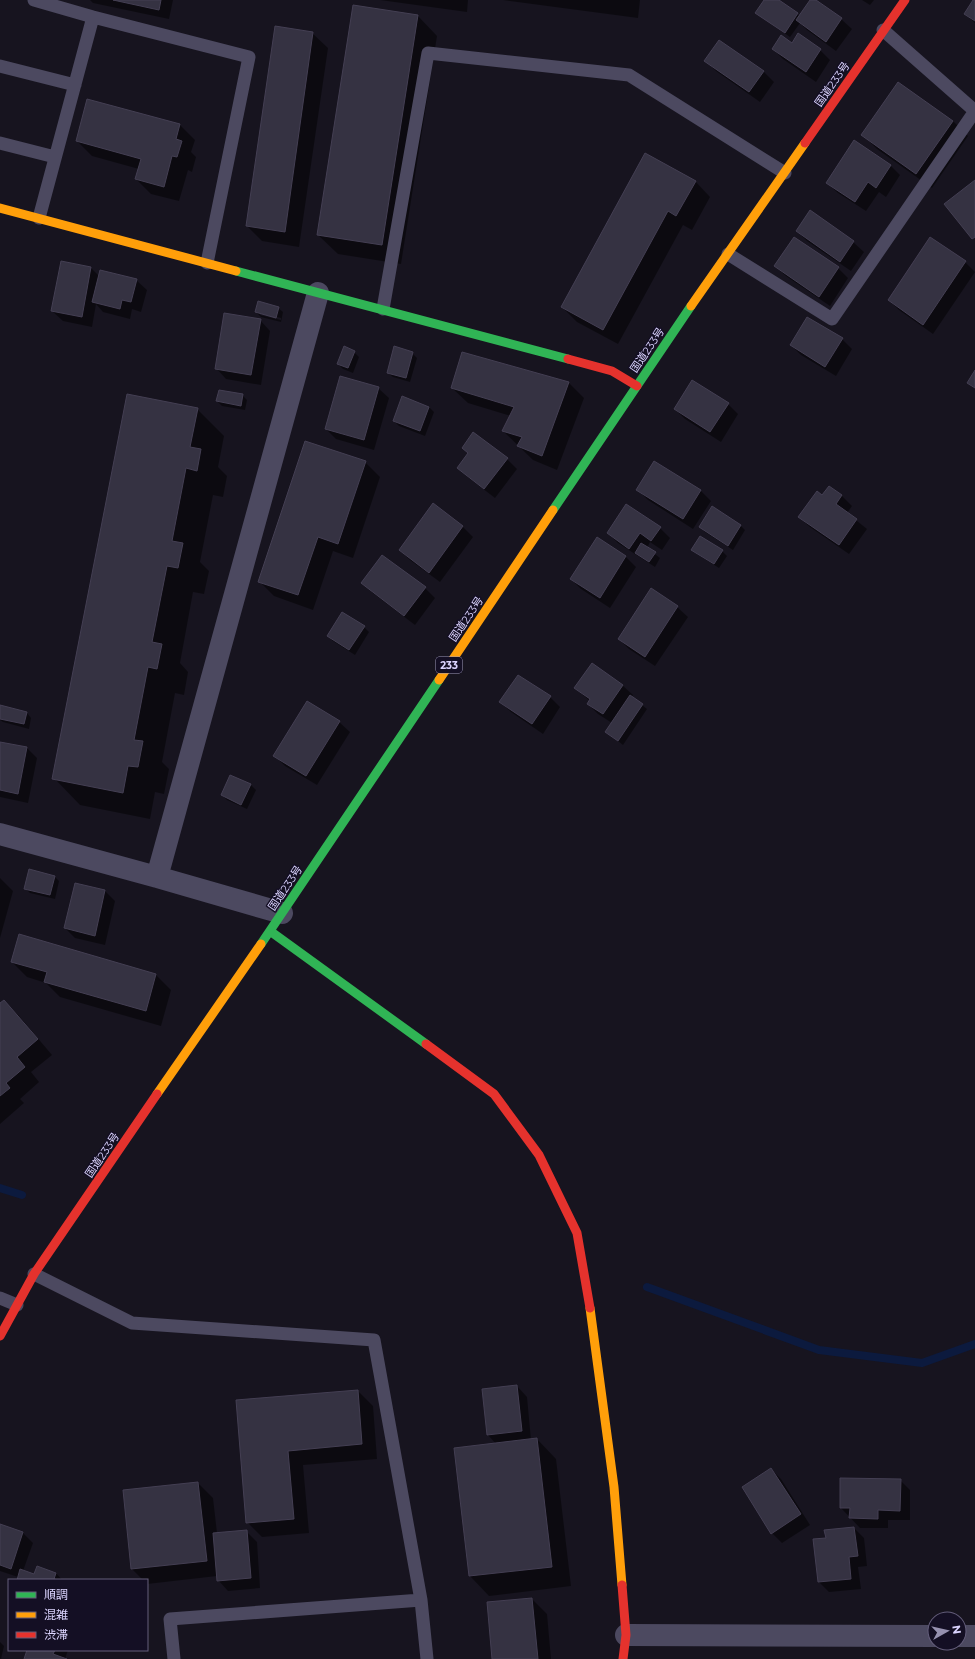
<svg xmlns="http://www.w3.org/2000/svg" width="975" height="1659" viewBox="0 0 975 1659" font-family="Montserrat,'Noto Sans JP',sans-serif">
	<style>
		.shadow { fill: #0007; fill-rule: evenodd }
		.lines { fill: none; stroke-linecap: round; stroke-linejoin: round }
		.stream { stroke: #0c1a3e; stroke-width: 8 }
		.building { fill: #353242; stroke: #443f53 }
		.lane { stroke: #4c4960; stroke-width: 13 }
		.street { stroke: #4c4960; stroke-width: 22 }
		.fast { stroke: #30b455; stroke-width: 9 }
		.slow { stroke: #ff9f0a; stroke-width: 9 }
		.jam { stroke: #e5322d; stroke-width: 9 }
		.labels { text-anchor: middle; stroke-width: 3; stroke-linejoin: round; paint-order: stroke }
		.shield { fill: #140f24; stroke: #9f99bd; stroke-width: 1 }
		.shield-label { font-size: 10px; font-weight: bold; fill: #dbd4fe }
		.street-label { font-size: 11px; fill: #dbd4fe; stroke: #140f24 }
	</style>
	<rect width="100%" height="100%" fill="#17141f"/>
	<!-- shadow -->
	<path class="shadow" d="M90 0H173L169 19 93 3Z
		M380 0H468L467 12Z
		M503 0H640L638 18Z
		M765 0H777L800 16 811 0H815L841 19 852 29 836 51 807 30 800 23 790 37 756 13Z
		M862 0H874L870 5Z
		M975 0V23L965 14Z
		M418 16 437 36 401 264 338 254 318 235Z
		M312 33 328 48 299 247 262 241 247 226Z
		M719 41 764 72 774 82 760 102 716 71 706 61Z
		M773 49 820 50 830 60 816 82 783 59Z
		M953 121 968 136 932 188 877 149 862 134Z
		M180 125 195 140 191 152 196 157 192 172 188 170 179 201 151 194 136 179 139 169 92 156 77 141Z
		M890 165 900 175 886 197 879 192 866 211 838 193 827 183Z
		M695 181 710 197 692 230 683 225 618 344 577 322 562 307Z
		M810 212 853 242 864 252 851 271 807 241 797 231Z
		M931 239 965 262 975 272 933 334 899 310 889 300Z
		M775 266 838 268 848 278 830 306 786 276Z
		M91 268 99 276 136 280 147 290 141 312 132 309 130 319 103 312 96 304 92 327 63 321 52 311Z
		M278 308 283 312 281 322 261 317 256 312ZM260 313 281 318V320L260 315Z
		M260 320 270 331 261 385 226 379 216 368Z
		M842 339 852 349 836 376 801 355 791 345Z
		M354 352 359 357 353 373 343 369 338 364Z
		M412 353 417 358 410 382 393 377 388 373Z
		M462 353 569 383 584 398 557 470 533 460 503 431 511 416 468 403 452 388Z
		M378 388 389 398 374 450 336 439 326 429Z
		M242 395 247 400 245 410 222 406 217 401Z
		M728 404 738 414 721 442 685 419 675 409Z
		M429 407 434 412 425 436 399 426 394 421Z
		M197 409 224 436 218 467 227 476 223 497 213 495 200 562 209 571 204 594 193 592 180 663 188 672 184 695 175 693 162 762 169 769 164 794 155 792 150 819 80 805 54 778Z
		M469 454 507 459 517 469 495 498 469 478 459 468Z
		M365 462 380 477 353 558 333 551 313 610 274 596 259 581Z
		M655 462 701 491 711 501 693 529 648 500 638 490Z
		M829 487 842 496 852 506 847 513 867 529 849 554 810 527 799 517 823 496Z
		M627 505 660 528 670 538 662 550 650 542 647 548 660 558 655 567 618 543 608 533Z
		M740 525 745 530 733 550 705 532 700 527Z
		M462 526 473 537 440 582 410 560 400 550Z
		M597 539 626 557 636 567 610 608 581 589 571 579Z
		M692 550 722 551 727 556 719 568 697 554Z
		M363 583 425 588 435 598 415 625 373 593Z
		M651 590 677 607 688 617 655 666 629 649 619 639Z
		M364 627 369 632 355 655 333 641 328 636Z
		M622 685 633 695 632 697 647 709 623 745 607 732 612 723 598 714 588 704 590 701 575 688Z
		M550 697 560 707 543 734 511 712 500 702Z
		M307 702 339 722 350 732 317 785 285 766 274 755Z
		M0 708 27 713 31 718 29 729 3 722 0 720Z
		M0 743 27 748 37 758 28 803 0 797Z
		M231 776 251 785 256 790 247 809 227 800 222 795Z
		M54 876 59 881 55 899 30 893 25 888Z
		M0 878 13 891 0 938Z
		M75 885 105 891 115 901 105 945 75 938 65 928Z
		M20 935 156 975 171 990 161 1026 60 997 46 983 27 977 12 962Z
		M4 1001 19 1016 52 1055 31 1072 39 1082 20 1099 24 1103 0 1124V1005Z
		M517 1386 527 1397 531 1440 537 1439 556 1459 571 1586 489 1596 470 1576 455 1448 496 1444 488 1435 483 1390Z
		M358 1391 373 1406 377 1459 303 1465 309 1533 262 1537 247 1522 237 1401Z
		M771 1469 781 1479 810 1525 782 1543 772 1533Z
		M900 1480 910 1490V1520H888V1528H860L841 1508Z
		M198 1483 213 1498 217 1533 246 1531 257 1542 260 1588 228 1591 218 1580 217 1576 147 1584V1580H143L132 1569Z
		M0 1525 23 1533 33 1543 23 1571 35 1575 56 1573 62 1580H18V1577L0 1571Z
		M854 1528 864 1538 867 1566 858 1567 861 1589 829 1592 819 1582 814 1540 827 1538Z
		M532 1599 547 1614 551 1659H493Z
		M0 1642 4 1646 1 1659 0 1658Z
		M28 1650H68L65 1659H25Z"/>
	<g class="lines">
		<!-- stream -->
		<path class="stream" d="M0 1188 22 1195
			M647 1287 819 1350 922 1363 975 1344"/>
	</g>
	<!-- building -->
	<path class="building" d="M113 0H161L159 10Z
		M764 0H779L798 13 785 33 755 13Z
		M810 0H816L842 18 826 42 796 20Z
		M973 0H975V21L964 14Z
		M353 5 418 15 382 245 317 235Z
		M275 26 313 32 285 232 246 226Z
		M798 33 821 49 806 72 772 49 781 35 792 43Z
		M719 40 764 71 749 92 704 61Z
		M898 82 953 121 916 174 861 135Z
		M87 99 180 124 176 139 182 141 177 157 172 156 164 187 135 179 141 159 76 141Z
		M854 140 891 165 876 188 868 182 855 202 826 183Z
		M645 153 696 181 676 216 668 211 603 330 561 307Z
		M975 180V237L972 239 944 204Z
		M810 210 854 241 840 262 796 231Z
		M794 237 839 267 819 297 774 266Z
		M930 237 966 261 923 325 888 300Z
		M61 261 91 267 82 317 51 311Z
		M100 270 137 279 131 302 122 300 120 309 92 302Z
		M258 301 279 307 276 318 255 312Z
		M224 313 261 319 251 375 215 369Z
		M807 317 843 338 825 367 790 345Z
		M344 346 355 351 348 368 337 364Z
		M394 346 413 352 406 378 387 373Z
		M462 352 569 382 542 456 517 446 522 437 502 431 514 407 451 388Z
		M975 370V388L967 383Z
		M340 376 379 387 364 440 325 429Z
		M692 380 729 403 710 432 674 409Z
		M219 390 243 394 241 406 216 401Z
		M127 394 198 408 190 447 201 449 197 471 186 468 172 541 183 543 178 568 167 566 152 642 162 644 157 669 148 667 134 740 143 741 138 767 128 766 123 793 52 779Z
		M402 396 429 407 420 431 393 421Z
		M473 432 508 458 484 489 457 468 468 453 462 448Z
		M305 441 366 461 338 544 318 537 298 595 258 582Z
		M654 461 701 490 683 519 636 490Z
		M829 486 842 495 836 504 857 519 839 545 798 517 817 491 822 495Z
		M433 503 463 526 429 573 399 550Z
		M626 504 661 527 651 541 640 533 629 549 607 533Z
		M712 506 741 525 728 546 699 527Z
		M700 536 723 550 714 564 691 550Z
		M597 537 626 556 600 598 570 579Z
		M641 543 656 552 649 562 635 553Z
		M382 555 426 587 404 616 361 583Z
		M651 588 678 606 645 657 618 639Z
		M342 612 365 626 349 650 327 636Z
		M592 663 623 685 603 714 587 704 590 699 574 688Z
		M518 675 551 696 532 724 499 702Z
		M630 695 643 704 618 741 605 732Z
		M307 701 340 721 306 776 273 756Z
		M0 705 27 712 24 724 0 719Z
		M0 742 27 747 18 794 0 790Z
		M230 775 251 784 241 805 221 795Z
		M29 869 55 876 50 895 24 889Z
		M75 883 105 890 95 936 64 928Z
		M19 934 156 974 146 1011 44 982 47 972 11 962Z
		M4 1000 38 1039 17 1057 25 1067 6 1083 10 1088 0 1096V1003Z
		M517 1385 522 1431 487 1435 482 1389Z
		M358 1390 362 1444 288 1451 294 1519 246 1523 236 1400Z
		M537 1438 552 1567 469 1576 454 1448Z
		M771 1468 801 1514 771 1534 742 1487Z
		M840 1478 901 1479 900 1511 878 1510V1519L849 1518 850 1508H840Z
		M198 1482 207 1561 131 1569 123 1490Z
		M0 1524 23 1532 11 1569 0 1565Z
		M854 1527 858 1556 849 1557 851 1579 818 1582 813 1539 826 1538 824 1530Z
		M247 1530 251 1578 217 1581 213 1533Z
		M37 1566 56 1573 54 1579 58 1580H17L20 1569 34 1574Z
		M532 1598 538 1659H492L487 1602Z
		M27 1650H55L53 1654 67 1659H24Z"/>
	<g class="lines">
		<!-- lane -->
		<path class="lane" d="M34 0 93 17 249 57 207 263
			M0 66 75 85
			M0 143 55 157
			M39 218 93 17
			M728 254 832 319 975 111 883 30
			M383 309 428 53 629 75 785 173
			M34 1274 132 1323 374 1340 421 1600
			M0 1298 17 1305
			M174 1659 170 1619 421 1600 427 1659"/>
		<!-- street -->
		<path class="street" d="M0 834 157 877 282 913
			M157 877 318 293
			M626 1635 935 1636
			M959 1636H975"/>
		<!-- fast -->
		<path class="fast" d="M236 271 568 359
			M553 510 691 306
			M270 931 426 1044
			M261 944 439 680"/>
		<!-- slow -->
		<path class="slow" d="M0 208 236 271
			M691 306 805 143
			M439 680 553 510
			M157 1094 261 944
			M590 1308 614 1487 622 1585"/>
		<!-- jam -->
		<path class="jam" d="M805 143 905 0
			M568 359 612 371 637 386
			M426 1044 494 1094 539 1155 577 1233 590 1308
			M0 1336 34 1274 157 1094
			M622 1585 626 1635 623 1659"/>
	</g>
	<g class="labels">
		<!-- shield labels -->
		<rect class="shield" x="436" y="657" width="26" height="16" rx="3"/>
		<g class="shield-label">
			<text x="449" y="669">233</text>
		</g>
		<!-- street labels -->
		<g class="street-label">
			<text transform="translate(832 84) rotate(-55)" y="4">国道233号</text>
			<text transform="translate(647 350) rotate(-56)" y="4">国道233号</text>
			<text transform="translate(466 619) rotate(-56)" y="4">国道233号</text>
			<text transform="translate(285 888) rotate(-56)" y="4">国道233号</text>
			<text transform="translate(102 1155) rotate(-56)" y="4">国道233号</text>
		</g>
	</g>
	<!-- legend -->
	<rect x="8" y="1579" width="140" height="72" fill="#140f24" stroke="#645e7b"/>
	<rect x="16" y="1592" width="20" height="6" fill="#30b455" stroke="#645e7b"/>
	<text x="44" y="1599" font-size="12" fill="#dbd4fe">順調</text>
	<rect x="16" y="1612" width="20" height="6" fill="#ff9f0a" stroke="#645e7b"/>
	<text x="44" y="1619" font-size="12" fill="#dbd4fe">混雑</text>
	<rect x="16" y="1632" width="20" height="6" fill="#e5322d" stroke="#645e7b"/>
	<text x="44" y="1639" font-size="12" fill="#dbd4fe">渋滞</text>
	<!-- north arrow -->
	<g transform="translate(947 1631) rotate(82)"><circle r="19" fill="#140f24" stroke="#645e7b"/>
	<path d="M0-3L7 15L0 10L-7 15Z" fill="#9691b0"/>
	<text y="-6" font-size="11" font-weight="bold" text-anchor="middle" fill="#dbd4fe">N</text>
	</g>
</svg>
